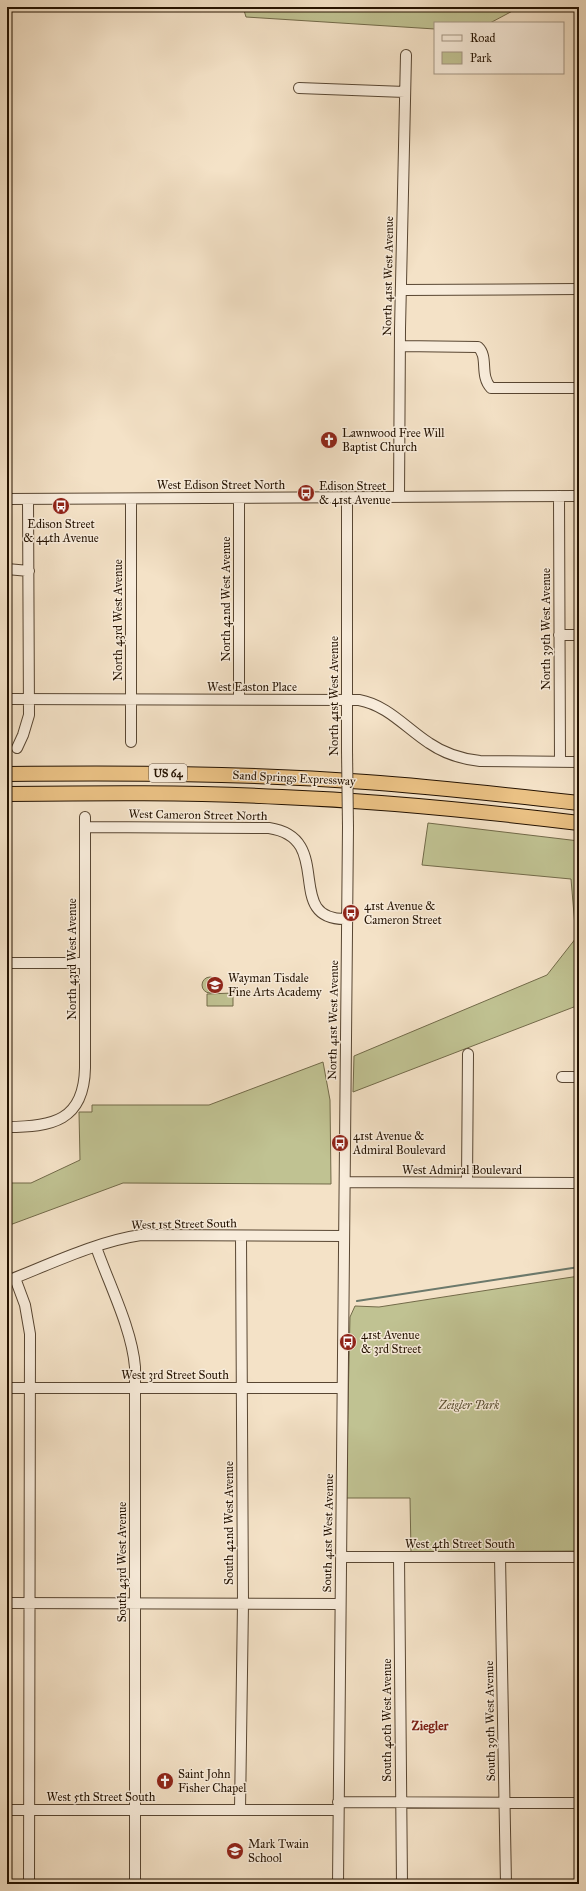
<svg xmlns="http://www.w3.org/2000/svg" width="586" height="1891" font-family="'IM FELL Great Primer',serif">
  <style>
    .green { fill: #c0c292; stroke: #726a49 }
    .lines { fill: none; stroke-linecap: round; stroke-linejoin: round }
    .stream { stroke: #6c796b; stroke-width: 2 }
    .minor-casing { stroke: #584632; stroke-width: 12 }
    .highway-casing { stroke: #241200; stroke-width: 16 }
    .minor { stroke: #f8ecdb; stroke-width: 10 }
    .highway { stroke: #eac184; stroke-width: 14 }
    .minor-bridge-casing { stroke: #584632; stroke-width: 12; stroke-linecap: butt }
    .minor-bridge { stroke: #f8ecdb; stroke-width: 10 }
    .labels { text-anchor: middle; stroke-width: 3; stroke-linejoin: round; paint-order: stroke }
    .shield { fill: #f8ecdb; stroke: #645342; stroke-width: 1 }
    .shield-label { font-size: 11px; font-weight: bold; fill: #241200 }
    .street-label { font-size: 12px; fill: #241200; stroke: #f8ecdb }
    .poi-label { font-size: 12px; fill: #241200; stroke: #f8ecdb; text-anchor: start }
    .park-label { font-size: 12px; font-style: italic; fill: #5b5033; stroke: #f8ecdb }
    .neighbourhood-label { font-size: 13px; font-weight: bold; fill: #7a1f14; stroke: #f8ecdb }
  </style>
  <rect width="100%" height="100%" fill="#f4e2c7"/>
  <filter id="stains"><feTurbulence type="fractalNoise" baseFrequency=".005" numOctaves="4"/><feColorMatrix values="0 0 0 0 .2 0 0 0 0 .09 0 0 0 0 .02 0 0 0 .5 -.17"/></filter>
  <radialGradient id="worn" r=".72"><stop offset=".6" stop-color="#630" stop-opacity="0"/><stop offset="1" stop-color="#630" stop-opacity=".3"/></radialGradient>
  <path class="green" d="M243,7H520L490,23H435V29L246,17Z
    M428,823L579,841V1005L353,1092L354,1056L547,975L576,938L571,879L422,865Z
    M202 985a8 8 0 1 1 16 0a8 8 0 1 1-16 0Z
    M233,993V1006H207V994Z
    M323,1062L330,1100L331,1184L123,1183L7,1226V1183H31L80,1160L79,1112H92V1105H209Z
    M579,1276V1551L411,1552L410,1498H346L350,1317L355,1306L379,1307Z"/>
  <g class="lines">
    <path class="stream" d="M357,1301L579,1267"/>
    <g class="minor-casing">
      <path id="minor" d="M299,88L405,92
        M401,290L579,289
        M400,346L478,347C489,357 479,375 491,388H579
        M559,496L560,762
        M399,497L400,329L406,55
        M7,499L579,496
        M131,499V742
        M7,569L29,571
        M559,635H579
        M7,699L359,700C387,705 406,728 429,743C445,754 461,759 480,761L579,762
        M239,699V498
        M17,748L23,735L29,715L28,499
        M347,751V498
        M85,827L269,828C337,838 281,921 347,919
        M7,963H85
        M562,1077H579
        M7,1127C52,1127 84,1121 85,1068V817
        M345,1182L579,1183
        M467,1182L468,1054
        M96,1247C109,1284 132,1329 135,1367V1884
        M15,1278L25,1305L30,1334L29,1884
        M7,1281C48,1265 98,1241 141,1235L344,1236
        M7,1388H342
        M341,1557H579
        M399,1557L402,1884
        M500,1557L506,1884
        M7,1603L340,1604
        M338,1802L579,1803
        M7,1810H338
        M240,1810L243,1603L241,1236
        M338,1884L348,827"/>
    </g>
    <g class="highway-casing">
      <path id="highway" d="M7,774C127,773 246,773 366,782C437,787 508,795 579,803
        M7,794C98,793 190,792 282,797C381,801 480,811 579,823"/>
    </g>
    <use href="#minor" class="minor"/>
    <use href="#highway" class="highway"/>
    <g class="minor-bridge-casing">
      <path id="minor-bridge" d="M347,751L348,827"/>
    </g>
    <use href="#minor-bridge" class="minor-bridge"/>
  </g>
  <defs>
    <g id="church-disc" transform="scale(0.9)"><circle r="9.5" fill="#8f2418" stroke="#f8ecdb"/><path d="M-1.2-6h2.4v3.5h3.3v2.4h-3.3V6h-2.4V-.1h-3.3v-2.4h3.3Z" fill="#fff"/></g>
    <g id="bus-disc" transform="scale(0.9)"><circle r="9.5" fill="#8f2418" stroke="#f8ecdb"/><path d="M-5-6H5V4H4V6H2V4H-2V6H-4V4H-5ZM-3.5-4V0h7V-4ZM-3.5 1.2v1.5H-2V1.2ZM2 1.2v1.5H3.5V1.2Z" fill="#fff"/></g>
    <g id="school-disc" transform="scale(0.9)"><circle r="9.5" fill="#8f2418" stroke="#f8ecdb"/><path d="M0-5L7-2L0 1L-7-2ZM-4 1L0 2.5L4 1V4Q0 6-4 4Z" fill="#fff"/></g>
  </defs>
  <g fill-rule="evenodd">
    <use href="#church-disc" x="329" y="440"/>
    <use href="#bus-disc" x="306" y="493"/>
    <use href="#bus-disc" x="61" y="506"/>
    <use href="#bus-disc" x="351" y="913"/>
    <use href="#school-disc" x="215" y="985"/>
    <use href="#bus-disc" x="340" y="1143"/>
    <use href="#bus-disc" x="348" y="1342"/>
    <use href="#church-disc" x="165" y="1781"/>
    <use href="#school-disc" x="235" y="1851"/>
  </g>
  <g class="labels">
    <rect class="shield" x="149" y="764" width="38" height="18" rx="3"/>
    <g class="shield-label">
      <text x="168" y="777">US 64</text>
    </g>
    <g class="street-label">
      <text transform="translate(388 276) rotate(-89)" y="4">North 41st West Avenue</text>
      <text x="221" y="489">West Edison Street North</text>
      <text transform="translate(226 599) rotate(-90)" y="4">North 42nd West Avenue</text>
      <text transform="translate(118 620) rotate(-90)" y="4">North 43rd West Avenue</text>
      <text transform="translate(546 629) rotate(-90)" y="4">North 39th West Avenue</text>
      <text x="252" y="691">West Easton Place</text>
      <text transform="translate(334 696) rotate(-90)" y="4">North 41st West Avenue</text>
      <text transform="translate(294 778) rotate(3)" y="4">Sand Springs Expressway</text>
      <text transform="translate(198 815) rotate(1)" y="4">West Cameron Street North</text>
      <text transform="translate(72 959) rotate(-90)" y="4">North 43rd West Avenue</text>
      <text transform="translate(333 1020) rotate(-89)" y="4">North 41st West Avenue</text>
      <text x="462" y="1174">West Admiral Boulevard</text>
      <text transform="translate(184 1224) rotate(-1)" y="4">West 1st Street South</text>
      <text x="175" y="1379">West 3rd Street South</text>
      <text transform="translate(229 1523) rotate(-90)" y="4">South 42nd West Avenue</text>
      <text transform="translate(328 1533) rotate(-89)" y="4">South 41st West Avenue</text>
      <text x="460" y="1548">West 4th Street South</text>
      <text transform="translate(122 1562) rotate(-90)" y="4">South 43rd West Avenue</text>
      <text transform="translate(387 1720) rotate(-90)" y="4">South 40th West Avenue</text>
      <text transform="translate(490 1721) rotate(-91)" y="4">South 39th West Avenue</text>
      <text x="101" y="1801">West 5th Street South</text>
    </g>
    <g class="poi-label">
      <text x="342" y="437">Lawnwood Free Will<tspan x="342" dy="14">Baptist Church</tspan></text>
      <text x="319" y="490">Edison Street<tspan x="319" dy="14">&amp; 41st Avenue</tspan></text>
      <text x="61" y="528" text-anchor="middle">Edison Street<tspan x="61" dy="14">&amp; 44th Avenue</tspan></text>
      <text x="364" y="910">41st Avenue &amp;<tspan x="364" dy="14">Cameron Street</tspan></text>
      <text x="228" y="982">Wayman Tisdale<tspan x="228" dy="14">Fine Arts Academy</tspan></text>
      <text x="353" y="1140">41st Avenue &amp;<tspan x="353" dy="14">Admiral Boulevard</tspan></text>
      <text x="361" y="1339">41st Avenue<tspan x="361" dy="14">&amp; 3rd Street</tspan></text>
      <text x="178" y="1778">Saint John<tspan x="178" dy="14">Fisher Chapel</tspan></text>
      <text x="248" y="1848">Mark Twain<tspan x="248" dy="14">School</tspan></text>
    </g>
    <g class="park-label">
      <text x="469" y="1409">Zeigler Park</text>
    </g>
    <g class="neighbourhood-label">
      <text x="430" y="1730">Ziegler</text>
    </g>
  </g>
  <rect width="586" height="1891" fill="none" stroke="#f4e2c7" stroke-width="24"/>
  <rect x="8" y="8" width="570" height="1875" fill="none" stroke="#241200" stroke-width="2"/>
  <rect x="12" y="12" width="562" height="1867" fill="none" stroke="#241200"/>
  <rect x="434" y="22" width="130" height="52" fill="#f8ecdb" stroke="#a39583"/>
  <rect x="442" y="35" width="20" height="6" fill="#f8ecdb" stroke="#a39583"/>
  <text x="470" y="42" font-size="12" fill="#241200">Road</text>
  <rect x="442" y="52" width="20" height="12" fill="#c0c292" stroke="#a39583"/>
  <text x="470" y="62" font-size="12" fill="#241200">Park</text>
  <rect width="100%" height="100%" filter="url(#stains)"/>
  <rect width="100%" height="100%" fill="url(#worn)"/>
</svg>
